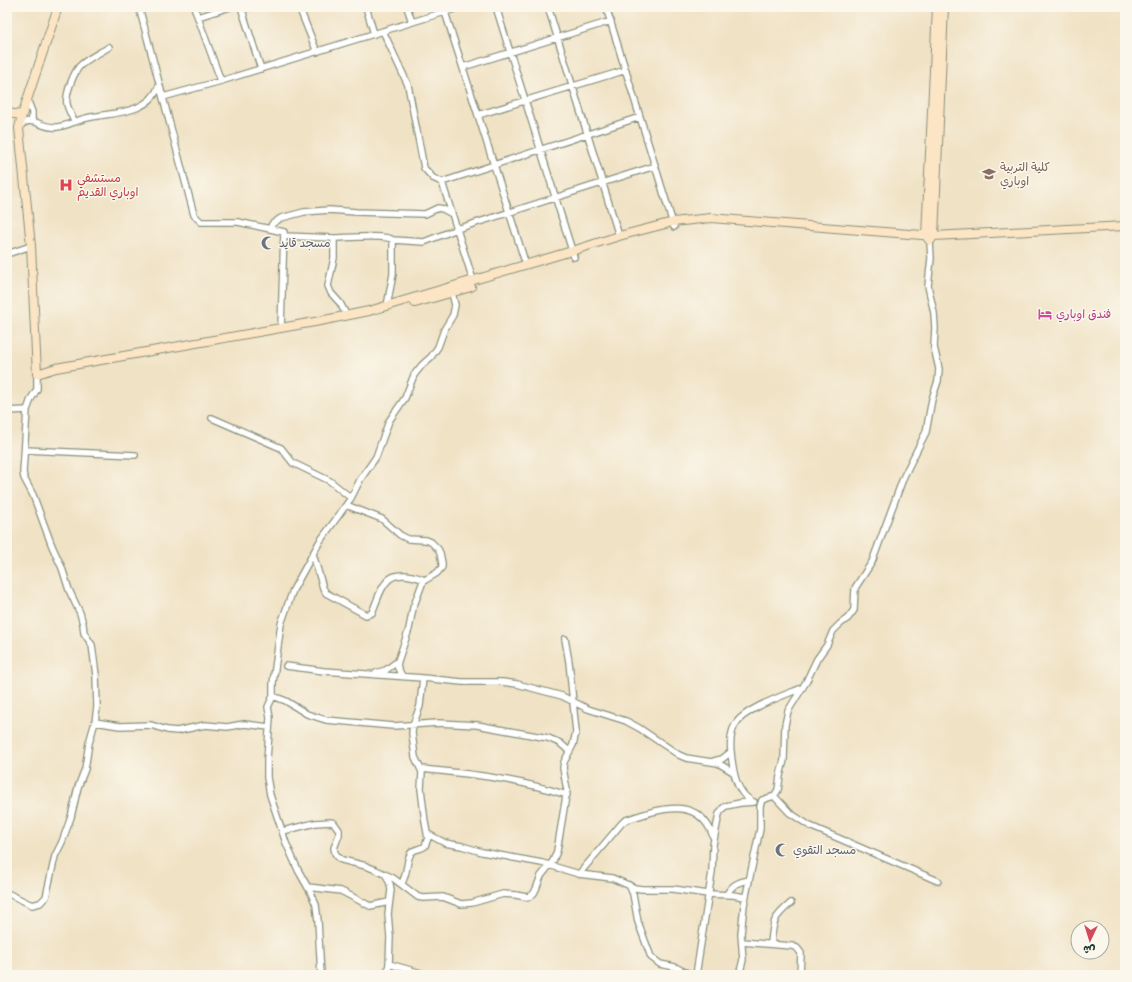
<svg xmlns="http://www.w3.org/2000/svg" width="1132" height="982" font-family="'Patrick Hand','Playpen Sans Arabic',sans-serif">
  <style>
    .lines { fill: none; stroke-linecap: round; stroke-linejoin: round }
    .street-casing { stroke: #88907c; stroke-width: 8 }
    .secondary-casing { stroke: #88907c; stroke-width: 10 }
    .street { stroke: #fff; stroke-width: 5.5 }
    .secondary { stroke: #fce5c4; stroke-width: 8 }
    .labels { text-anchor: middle; stroke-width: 3; stroke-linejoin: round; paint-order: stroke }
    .education-label { font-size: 12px; fill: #785e54; stroke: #fbf7ec; text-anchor: start }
    .health-label { font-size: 12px; fill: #be3a42; stroke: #fbf7ec; text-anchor: start }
    .worship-label { font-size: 12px; fill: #5b616d; stroke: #fbf7ec; text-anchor: start }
    .hotel-label { font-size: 12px; fill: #b23c85; stroke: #fbf7ec; text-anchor: start }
  </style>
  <rect width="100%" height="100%" fill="#fbf7ec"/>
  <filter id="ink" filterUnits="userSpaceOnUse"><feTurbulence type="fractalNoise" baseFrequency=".025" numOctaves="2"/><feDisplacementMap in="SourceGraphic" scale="8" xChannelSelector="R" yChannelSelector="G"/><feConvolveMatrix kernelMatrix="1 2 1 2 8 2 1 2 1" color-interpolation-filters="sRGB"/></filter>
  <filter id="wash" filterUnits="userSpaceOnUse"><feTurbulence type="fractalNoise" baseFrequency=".012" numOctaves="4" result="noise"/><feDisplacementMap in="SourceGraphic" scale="16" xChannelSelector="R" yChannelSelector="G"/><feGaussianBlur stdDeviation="0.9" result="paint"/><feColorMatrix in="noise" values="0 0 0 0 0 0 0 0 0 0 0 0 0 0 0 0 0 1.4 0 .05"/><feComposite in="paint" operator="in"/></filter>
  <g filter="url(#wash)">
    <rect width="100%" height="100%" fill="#f0e2c5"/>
  </g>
  <g filter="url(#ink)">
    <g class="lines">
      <g class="street-casing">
        <path id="street" d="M139,7L194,215L201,222H238L284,232L281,328
          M194,7L221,81
          M241,7L261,69
          M299,7L317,52
          M366,7L374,34
          M407,7L412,22
          M496,7L574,257
          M548,7L619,236
          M606,7L674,227
          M242,10L250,7
          M445,12L526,265
          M198,17L230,7
          M383,31L408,85L424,168L433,178L442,182L640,117
          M463,67L611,21
          M163,97L221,81L461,7
          M27,99L32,112V121
          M478,115L626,70
          M75,122C72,116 68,110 67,104C65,95 74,70 82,64C90,57 100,53 109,47
          M20,126C32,114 41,129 57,127C67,126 77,120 87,118C112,112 148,115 159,86
          M442,182L473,280
          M270,229L272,224L281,218L304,212L329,210L356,212L425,214L438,208L443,209L452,214
          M284,236L334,238V258L328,286L331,293L340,303L347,316
          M334,238C345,238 386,234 393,240V274L387,306
          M393,240L424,242L457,229L655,166
          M7,254L31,246
          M7,411L27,410
          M212,418L281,448L293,463L330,481L351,498
          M25,450L135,455
          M346,505L382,519L400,535L408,539L426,540L431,542L438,549L440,553L442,563V567L437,573L425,580L422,584L413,608L409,629L398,661L397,666L402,676
          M313,554L323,588L326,593L366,615L372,613C384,582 387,566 425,580
          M286,666L324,671L423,678L462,682H502L517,684L562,696L588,709L626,721L639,728L679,755L686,758L718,763L733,772
          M376,673L386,670L398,661
          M273,696L286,701L307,714L326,720L393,726L438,723L477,725L548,738L560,743L569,751
          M95,722L120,726L151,725L167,730L177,731L205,725L227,727L244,724L269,727
          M714,761L722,759L731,752
          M422,769C473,774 517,779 567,795
          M774,796L790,813L810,826L938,881
          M752,801C740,795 735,780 733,767C731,755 728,737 735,725C743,709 785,695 802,688
          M283,831L315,823L330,822L334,823L339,830V835L334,848L335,853L338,857L342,860L366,866L376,870L393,878L418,897L423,898L443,897L461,904L472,903L503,894L516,895L526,897L531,896L534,893L536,889L541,876L553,861L557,851L567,790L563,768L564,762L573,745L576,732L569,662L565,639
          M428,834L445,843L462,846L482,852L542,863L579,874L612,878L635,888L642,889H673L708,894L733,895L745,897
          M579,874L622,823L626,820C659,809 700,794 714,839
          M386,875L390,884L391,890L388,914L390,937L389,964L387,975
          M401,884C409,874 405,857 413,851C416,849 421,849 425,846L428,838L425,822L421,789L422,772L415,757L412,733L413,725L420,706L423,678
          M629,885L633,894L638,922L651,957L660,964L675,967L685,972L693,975
          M308,887L341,891L370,906L389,902
          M7,893L32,905L40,903L46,897L55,856L62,842L71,817L78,787L85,769L89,743L95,722L97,707L96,675L92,645L84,633L83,624L80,613L69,590L62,568L52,546L33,495L24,478L23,472L27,410L31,399L37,389V374
          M727,894C732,885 738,882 749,880
          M742,942L792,946L797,948L801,953L800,975
          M771,944C773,921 773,918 791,903
          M389,964L428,975
          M321,975L318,921L316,905L311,893L298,870L286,843L270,795L267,777V759L270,718L268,707L273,696V683L281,624L293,590L320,541L339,515L351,498L360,480L376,457L389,421L405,398L414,375L422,365L431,357L438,347L444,330L453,315L455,305L452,293
          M696,975L712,872L713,845L719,814L723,808L726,806L740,803L754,802
          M739,975L743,960L741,934L744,905L760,829V806L762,800L774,796L778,790L780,776L784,760L785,725L788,711L806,682L817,659L827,645L833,631L840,624L848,618L854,610L855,588L872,562L904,476L926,432L932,399L938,381L939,369L934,347L935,328L934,313L928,286L931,258L930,241"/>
      </g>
      <g class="secondary-casing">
        <path id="secondary" d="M937,7L926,236L930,241L934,236L944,7
          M7,113L22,115
          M415,303L471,287
          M37,374L56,368L320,321L369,311L572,251L619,236L673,222L711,218L934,236L1125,226
          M37,374L31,246L19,128L22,115L58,7"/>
      </g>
      <use href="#street" class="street"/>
      <use href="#secondary" class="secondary"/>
    </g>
  </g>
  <defs>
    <g id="university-bare" transform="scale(1.08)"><path d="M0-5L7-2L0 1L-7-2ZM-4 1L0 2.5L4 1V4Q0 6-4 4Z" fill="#8d6e63" stroke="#fbf7ec" stroke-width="2.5" paint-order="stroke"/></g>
    <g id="hospital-bare" transform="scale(1.08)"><path d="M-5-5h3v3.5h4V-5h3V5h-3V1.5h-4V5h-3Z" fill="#e0444e" stroke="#fbf7ec" stroke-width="2.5" paint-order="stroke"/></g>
    <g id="mosque-bare" transform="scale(1.08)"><path d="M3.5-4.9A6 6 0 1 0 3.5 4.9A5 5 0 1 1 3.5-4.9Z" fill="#6b7280" stroke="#fbf7ec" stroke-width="2.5" paint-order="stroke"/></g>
    <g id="hotel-bare" transform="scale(1.08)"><path d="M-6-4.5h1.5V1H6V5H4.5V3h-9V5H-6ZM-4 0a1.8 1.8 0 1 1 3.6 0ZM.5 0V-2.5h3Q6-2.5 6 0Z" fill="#d1479c" stroke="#fbf7ec" stroke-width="2.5" paint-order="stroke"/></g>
  </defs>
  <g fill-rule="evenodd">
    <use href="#university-bare" x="989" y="174"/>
    <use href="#hospital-bare" x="66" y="185"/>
    <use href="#mosque-bare" x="268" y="243"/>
    <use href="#hotel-bare" x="1045" y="314"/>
    <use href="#mosque-bare" x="782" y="850"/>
  </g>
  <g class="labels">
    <g class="education-label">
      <text x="1000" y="171">كلية التربية<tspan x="1000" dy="14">اوباري</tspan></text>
    </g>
    <g class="health-label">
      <text x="77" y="182">مستشفي<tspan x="77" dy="14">اوباري القديم</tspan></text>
    </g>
    <g class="worship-label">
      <text x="279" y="247">مسجد قايد</text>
      <text x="793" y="854">مسجد التقوي</text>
    </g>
    <g class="hotel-label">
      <text x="1056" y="318">فندق اوباري</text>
    </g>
  </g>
  <rect width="1132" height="982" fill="none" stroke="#fbf7ec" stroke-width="24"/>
  <g transform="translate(1090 940) rotate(184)"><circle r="19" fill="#fbf7ec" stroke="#a3ada2"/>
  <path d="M0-3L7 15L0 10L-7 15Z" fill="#d1495b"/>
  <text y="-6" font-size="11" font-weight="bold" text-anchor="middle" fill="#1f3d34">ش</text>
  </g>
</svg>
